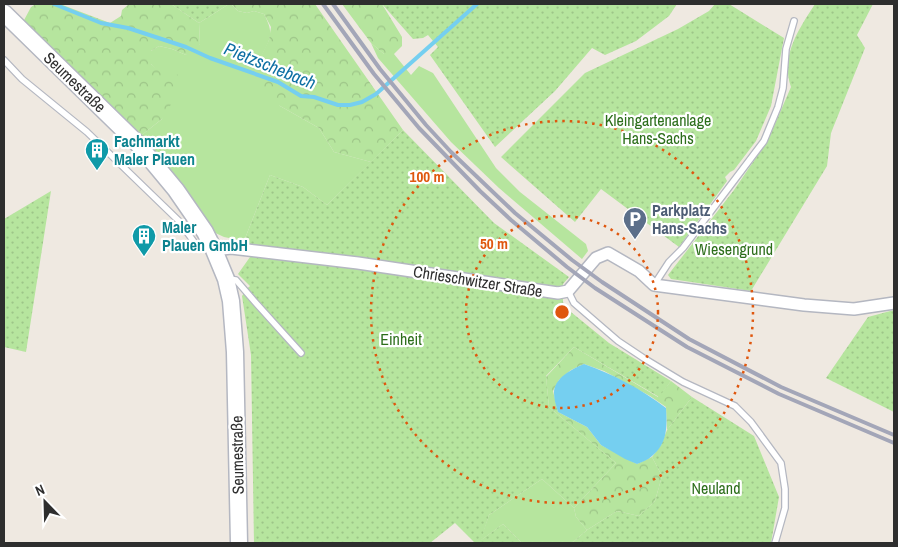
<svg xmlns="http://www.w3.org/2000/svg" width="898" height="547" font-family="'Archivo Narrow',sans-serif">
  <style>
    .grass { fill: #b6e59e }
    .forest { fill: url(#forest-crowns) }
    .garden { fill: url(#garden-dots) }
    .water { fill: #75cff0 }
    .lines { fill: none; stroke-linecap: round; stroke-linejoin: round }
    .stream { stroke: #75cff0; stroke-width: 4 }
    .lane-casing { stroke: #b4b7c1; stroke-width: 8 }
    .street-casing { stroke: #b4b7c1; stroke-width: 14 }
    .secondary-casing { stroke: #b4b7c1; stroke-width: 19 }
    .lane { stroke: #fff; stroke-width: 5.5 }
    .street { stroke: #fff; stroke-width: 11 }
    .secondary { stroke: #fff; stroke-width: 16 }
    .rail { stroke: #a3a6b8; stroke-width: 4 }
    .ring { fill: none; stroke: #df570e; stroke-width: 2.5; stroke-dasharray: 2.5 5 }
    .labels { text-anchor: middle; stroke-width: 4.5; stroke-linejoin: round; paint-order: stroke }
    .street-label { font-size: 16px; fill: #2e2e2e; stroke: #fff }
    .park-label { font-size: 16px; fill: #2c6e1b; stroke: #fff }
    .culture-label { font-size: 16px; font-weight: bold; fill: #0d838f; stroke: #fff; text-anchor: start }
    .service-label { font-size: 16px; font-weight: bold; fill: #4e5e75; stroke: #fff; text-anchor: start }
    .water-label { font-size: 18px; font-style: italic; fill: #0d6fa3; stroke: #fff }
    .centre { fill: #df570e; stroke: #fff; stroke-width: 2.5 }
    .ring-label { font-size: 15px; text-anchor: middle; font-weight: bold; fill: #df570e; stroke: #fff; stroke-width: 4.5; stroke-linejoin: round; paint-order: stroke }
  </style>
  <defs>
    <pattern id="forest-crowns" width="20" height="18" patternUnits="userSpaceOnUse" patternTransform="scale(1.25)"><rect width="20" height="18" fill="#b6e59e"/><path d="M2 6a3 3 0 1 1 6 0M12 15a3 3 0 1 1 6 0" fill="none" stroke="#9dc588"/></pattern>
    <pattern id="garden-dots" width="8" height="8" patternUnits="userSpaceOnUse" patternTransform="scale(1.25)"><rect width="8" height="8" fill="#b6e59e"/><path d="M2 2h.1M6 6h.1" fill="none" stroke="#9dc588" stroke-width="1.8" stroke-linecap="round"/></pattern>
  </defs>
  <rect width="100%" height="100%" fill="#efe9e1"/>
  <path class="grass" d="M229,4H231L238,11L247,13L254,11L264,14C275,35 270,39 260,59L280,106L319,128L334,152L371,162L327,205L303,187L270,175L244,241L224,237L209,230L138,138L162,119L170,70L158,71L151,64V51L159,46L172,49L186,55L200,44L199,23Z
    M371,43L384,54H394L411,75L419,66L433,73L496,168L520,192L586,244L588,251L582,259L499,188L451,142L378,58Z
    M542,479L574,508L576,517L587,530L572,543H522L503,524L480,541L489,515Z"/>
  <path class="forest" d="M36,4H60L110,23L121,16L122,10L129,4H171L199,23L200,44L194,53L186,55L172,49L159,46L151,51V64L158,70H170L178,75V93L162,119L138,138L22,24L31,7Z
    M231,4H315L403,130L371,162L334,152L319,128L280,106L263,88L260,58L269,40L271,27L264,14L254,11L247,13L238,11Z
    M342,4H382L402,37V46L394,54H384L371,43Z
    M574,347L658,397L671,381L692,397L667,430L666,407L650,396L604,371L584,364L571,370L559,380L553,391L558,412L587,427L601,445L637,464L652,457L662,476L655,501L639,516L617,511L587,530L576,517L574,508L616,463L549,407L546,377Z"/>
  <path class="garden" d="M171,4H229L199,23Z
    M382,4H677L669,16L636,41L605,55L592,48L555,91L495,147L430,55L438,47L428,35L423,38L413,39Z
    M715,4H729L784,38L771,106L756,141L734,170L730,172L725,177L727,181L679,247L601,189L575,222L501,157L585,73L678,29L709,11Z
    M815,4H873L857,35L865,48L831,133L827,166L751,291L671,279L668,275L734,190L768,140L791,87C780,56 799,29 815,4Z
    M403,130L494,223L569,277L563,284V302L566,308L609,343L671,381L659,397L574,347L546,376L549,407L616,463L574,508L542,479L489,515L481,540L503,524L522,543H475L455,523L430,543H254L251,355L242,296L246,290L250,286L238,274L250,257L244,241L270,175L303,187L327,205Z
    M51,191L26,352L4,347V219Z
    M894,310V412L826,378L868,317Z
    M692,397L754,436L779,497L771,543H572L587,530L617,511L639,516L655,501L662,476L652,457L661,445L667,430Z"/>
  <path class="water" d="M584,364C613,374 641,389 666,408C667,426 668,443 652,456C648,460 642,462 637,464L625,459L601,445L587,427L558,412C556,406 554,399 554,393C554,378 572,369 584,364Z"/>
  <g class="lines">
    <path class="stream" d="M54,4L101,23L128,28L186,47L210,58L278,82L301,96L314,97L338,105H350L362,102L376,94L477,4"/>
    <g class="lane-casing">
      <path id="lane" d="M4,60L22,79L87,132L179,221L197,246L211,249
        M228,279L236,280L255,302L301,353
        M654,285L669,262L683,248L764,141L778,107L783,88L786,49L794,21
        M568,291L574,303L618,341L645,359L683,382L735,406L751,422L781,463L785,489V508L775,543"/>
    </g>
    <g class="street-casing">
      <path id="street" d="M214,250L231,248L358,263L558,293L568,291L596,258L608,253L639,271L654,285L804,305L854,309L894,303"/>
    </g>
    <g class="secondary-casing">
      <path id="secondary" d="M4,13L137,143L176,190L205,232L214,250L226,279L231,301L235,352L239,543"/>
    </g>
    <use href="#lane" class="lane"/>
    <use href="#street" class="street"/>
    <use href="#secondary" class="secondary"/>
    <path class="rail" d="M323,4L374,74L419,128L480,191L511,220L567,267L595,288L687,347L779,394L894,443
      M333,4L380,69L426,125L451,152L515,213L572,260L602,282L689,339L781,387L894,435"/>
  </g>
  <g class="ring">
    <circle cx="562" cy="312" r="96"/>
    <circle cx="562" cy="312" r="191"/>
  </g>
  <defs>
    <g id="building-pin" transform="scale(1.25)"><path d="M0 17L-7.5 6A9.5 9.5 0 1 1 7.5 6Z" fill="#0f9aa8" stroke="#fff"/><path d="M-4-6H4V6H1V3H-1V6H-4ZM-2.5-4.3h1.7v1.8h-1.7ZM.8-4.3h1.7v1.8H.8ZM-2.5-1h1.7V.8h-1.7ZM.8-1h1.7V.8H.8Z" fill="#fff"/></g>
    <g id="parking-pin" transform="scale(1.25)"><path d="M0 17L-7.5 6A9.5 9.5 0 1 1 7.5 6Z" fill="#5c6f8a" stroke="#fff"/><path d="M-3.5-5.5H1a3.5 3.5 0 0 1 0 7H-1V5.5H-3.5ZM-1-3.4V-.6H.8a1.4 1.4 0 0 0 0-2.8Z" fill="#fff"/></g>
  </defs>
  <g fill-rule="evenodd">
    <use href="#building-pin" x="97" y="150"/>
    <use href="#parking-pin" x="635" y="219"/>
    <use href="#building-pin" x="144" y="236"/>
  </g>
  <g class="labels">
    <g class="street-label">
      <text transform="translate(75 82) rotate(44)" y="6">Seumestraße</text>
      <text transform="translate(478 281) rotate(9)" y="6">Chrieschwitzer Straße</text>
      <text transform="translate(237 455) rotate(-91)" y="6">Seumestraße</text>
    </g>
    <g class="park-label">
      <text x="658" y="126">Kleingartenanlage<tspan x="658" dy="18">Hans-Sachs</tspan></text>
      <text x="734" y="255">Wiesengrund</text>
      <text x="401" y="345">Einheit</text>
      <text x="716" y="494">Neuland</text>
    </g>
    <g class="culture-label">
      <text x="114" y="147">Fachmarkt<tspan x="114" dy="18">Maler Plauen</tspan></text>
      <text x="162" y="233">Maler<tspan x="162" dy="18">Plauen GmbH</tspan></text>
    </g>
    <g class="service-label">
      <text x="652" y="216">Parkplatz<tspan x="652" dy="18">Hans-Sachs</tspan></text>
    </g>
    <g class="water-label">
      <text transform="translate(270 66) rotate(22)" y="6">Pietzschebach</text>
    </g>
  </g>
  <circle cx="562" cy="312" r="8" class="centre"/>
  <g class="ring-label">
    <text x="427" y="182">100 m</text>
    <text x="494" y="249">50 m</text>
  </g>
  <rect width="898" height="547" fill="none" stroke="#2e2e2e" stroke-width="10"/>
  <g transform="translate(45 502) rotate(337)" stroke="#ffffff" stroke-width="4" paint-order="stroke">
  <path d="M0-4L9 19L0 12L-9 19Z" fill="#2e2e2e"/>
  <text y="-8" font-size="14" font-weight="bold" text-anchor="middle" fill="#2e2e2e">N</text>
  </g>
</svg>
